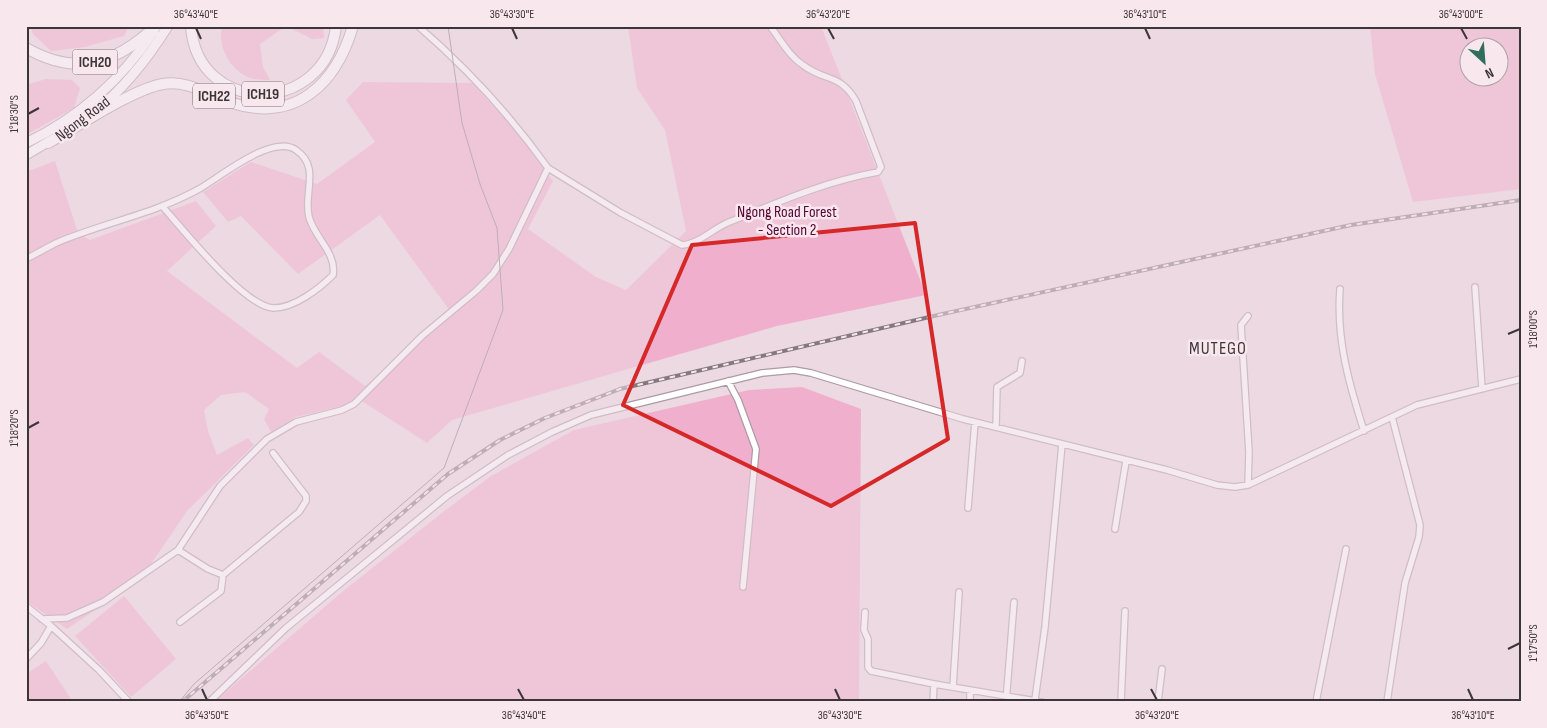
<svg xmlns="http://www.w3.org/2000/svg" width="1547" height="728" font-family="'Sofia Sans Condensed',sans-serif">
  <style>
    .green { fill: #f0b0cd; fill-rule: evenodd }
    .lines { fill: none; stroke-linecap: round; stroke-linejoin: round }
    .minor-casing { stroke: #ad9ba3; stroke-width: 8 }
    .secondary-casing { stroke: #ad9ba3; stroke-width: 11 }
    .trunk-casing { stroke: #ad9ba3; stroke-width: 12 }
    .minor { stroke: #fff; stroke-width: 5.5 }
    .secondary { stroke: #fff; stroke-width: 9 }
    .trunk { stroke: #fff; stroke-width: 10 }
    .tram { stroke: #85797e; stroke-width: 1 }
    .rail-casing { stroke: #85797e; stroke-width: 4 }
    .rail { stroke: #f9e7ee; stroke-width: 2; stroke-dasharray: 5.5; stroke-linecap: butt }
    .marked { fill: none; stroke: #d62828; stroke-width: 4; stroke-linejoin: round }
    .ticks { fill: none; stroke: #3d3639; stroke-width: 2 }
    .labels { text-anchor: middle; stroke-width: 5; stroke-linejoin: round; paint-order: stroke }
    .shield { fill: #f9e7ee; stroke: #756b6f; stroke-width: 1 }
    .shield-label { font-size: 15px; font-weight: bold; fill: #3d3639 }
    .street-label { font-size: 16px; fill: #3d3639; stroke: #f9e7ee }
    .park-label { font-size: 16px; fill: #530635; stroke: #f9e7ee }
    .neighbourhood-label { font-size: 18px; letter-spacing: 1px; fill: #3d3639; stroke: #f9e7ee }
    .neatline { fill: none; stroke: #3d3639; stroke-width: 2 }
    .ticks-label { font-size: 12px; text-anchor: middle; fill: #3d3639 }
  </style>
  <rect width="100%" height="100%" fill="#ecd9e1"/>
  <path class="green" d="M30,26H129L124,36L85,47L51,51L33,34Z
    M222,26H323L324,38L312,39L286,26L260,44L263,67L270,80C264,80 255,80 250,78C230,70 217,46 222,26Z
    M628,26H821L926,295L777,326L452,420L427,443L362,401L296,417L271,432L264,419L269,409L245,392L221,395L204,410L208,431L217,455L248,438L254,445L187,511L140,580L67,629L26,601V172L55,161L78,233L90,240L196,201L216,226L167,271L297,368L319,352L365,386L453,315L380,215L298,274L241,216L228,222L203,192L251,162L317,184L375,142L346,100L363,82L472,83L516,131L553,181L528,229L596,277L626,290L686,231L665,130L637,88Z
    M1370,26H1521V189L1413,202L1375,74ZM1470,48H1500V78H1470Z
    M46,79L72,80L80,88L74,108L26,135V85Z
    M802,387L861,409L859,702H214L342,592L443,512L491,476L574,430L749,390Z
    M124,596L176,659L131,697L75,636Z
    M46,661L73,702H26V674Z"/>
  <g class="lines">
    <g class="minor-casing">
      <path id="minor" d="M548,168L621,213L682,245C698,244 713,229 727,223C776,203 826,181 878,172L881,167L856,101C840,73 825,82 803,65C789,56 780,39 770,26
        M26,259C36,254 46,248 56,243C103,223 154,214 199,189C220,177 273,133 296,150C321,167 303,193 309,217C314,237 337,253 333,275C319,289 294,308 274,308C245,308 182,228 162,206
        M1475,287L1482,389
        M1340,289C1336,339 1349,384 1364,431
        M1248,316L1241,325L1249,452L1248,485
        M728,381L738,400L756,449L743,587
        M996,426L997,387L1020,373L1022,361
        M968,508L975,422
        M1115,529L1126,461
        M178,550L208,569L223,575L299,512L306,501V496L273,453
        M26,606L51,626L41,643L26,659
        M865,612L864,630L868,639V667L871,671L934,684
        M42,619L67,618L103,602L178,550L220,486L267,439L296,422L342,410L354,404L422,336L476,291L493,274L509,249L548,168C510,115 468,69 418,26
        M180,622L221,591L223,575
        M51,626L99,670L129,702
        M953,687L959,592
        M1035,700L1045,627L1062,444
        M209,702L286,628L447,496L508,455L552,432L591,415L762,373L794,370L811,373L963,419L1167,470L1217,485L1235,487L1248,485L1417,405L1521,379
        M933,702L934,684L1042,702
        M970,702V690
        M1006,702L1014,602
        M1121,702L1125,611
        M1158,702L1162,669
        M1316,702L1346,549
        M1387,702L1405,583L1419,537L1420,525L1392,417"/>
    </g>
    <g class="secondary-casing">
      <path id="secondary" d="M93,113C123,90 148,58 168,26
        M26,143C78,118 122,79 154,31
        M26,155L53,139"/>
    </g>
    <g class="trunk-casing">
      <path id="trunk" d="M191,26C197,117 326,116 336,26
        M26,48C77,77 115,64 156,26
        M48,143C77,127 133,89 163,84C189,80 208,95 232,103C296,123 336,84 353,26"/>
    </g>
    <use href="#minor" class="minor"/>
    <use href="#secondary" class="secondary"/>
    <use href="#trunk" class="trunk"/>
    <path class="tram" d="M179,702L194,684L444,468L503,310L497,228L480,184L462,123L448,26"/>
    <g class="rail-casing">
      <path id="rail" d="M182,702L448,474L500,440L545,418L620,389L938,315L1351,225L1521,200"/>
    </g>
    <use href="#rail" class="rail"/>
  </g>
  <path d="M0 0H1547V728H0ZM915,223L948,439L831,506L623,405L692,245Z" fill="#ecd9e1" fill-opacity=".55" fill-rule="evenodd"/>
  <path class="marked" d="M915,223L948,439L831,506L623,405L692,245Z"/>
  <path class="ticks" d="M196,28L201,39M512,28L517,39M828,28L834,39M1145,28L1150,39M1461,28L1467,39M28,114L39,108M1508,334L1520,329M28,428L39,422M1508,649L1520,643M202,689L207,700M518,689L524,700M835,689L840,700M1151,689L1157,700M1468,689L1473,700"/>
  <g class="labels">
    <g class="shield">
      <rect x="72.5" y="49.5" width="45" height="25" rx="4"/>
      <rect x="242" y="81.5" width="42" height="25" rx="4"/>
      <rect x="193" y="83.5" width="42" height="25" rx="4"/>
    </g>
    <g class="shield-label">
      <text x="95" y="67">ICH20</text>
      <text x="263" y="99">ICH19</text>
      <text x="214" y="101">ICH22</text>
    </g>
    <g class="street-label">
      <text transform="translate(82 118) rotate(-37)" y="6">Ngong Road</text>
    </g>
    <g class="park-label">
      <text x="787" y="217">Ngong Road Forest<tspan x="787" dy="18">- Section 2</tspan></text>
    </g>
    <g class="neighbourhood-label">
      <text x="1218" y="354">MUTEGO</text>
    </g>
  </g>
  <rect width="1547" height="728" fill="none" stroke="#f9e7ee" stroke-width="55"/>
  <g transform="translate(1484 62) rotate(154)"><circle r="24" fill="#f9e7ee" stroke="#aea0a6"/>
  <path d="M0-4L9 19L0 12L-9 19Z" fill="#306e5b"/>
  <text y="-8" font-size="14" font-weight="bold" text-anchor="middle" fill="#3d3639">N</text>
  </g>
  <rect x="28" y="28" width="1492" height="672" class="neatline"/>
  <g class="ticks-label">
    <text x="196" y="18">36°43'40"E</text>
    <text x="512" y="18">36°43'30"E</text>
    <text x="828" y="18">36°43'20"E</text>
    <text x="1145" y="18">36°43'10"E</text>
    <text x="1461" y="18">36°43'00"E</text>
    <text transform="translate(14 114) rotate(-90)" y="4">1°18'30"S</text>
    <text transform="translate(1533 329) rotate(-90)" y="4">1°18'00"S</text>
    <text transform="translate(14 428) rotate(-90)" y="4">1°18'20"S</text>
    <text transform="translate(1533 643) rotate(-90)" y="4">1°17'50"S</text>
    <text x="207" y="719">36°43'50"E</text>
    <text x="524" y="719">36°43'40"E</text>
    <text x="840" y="719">36°43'30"E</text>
    <text x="1157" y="719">36°43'20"E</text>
    <text x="1473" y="719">36°43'10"E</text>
  </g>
</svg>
